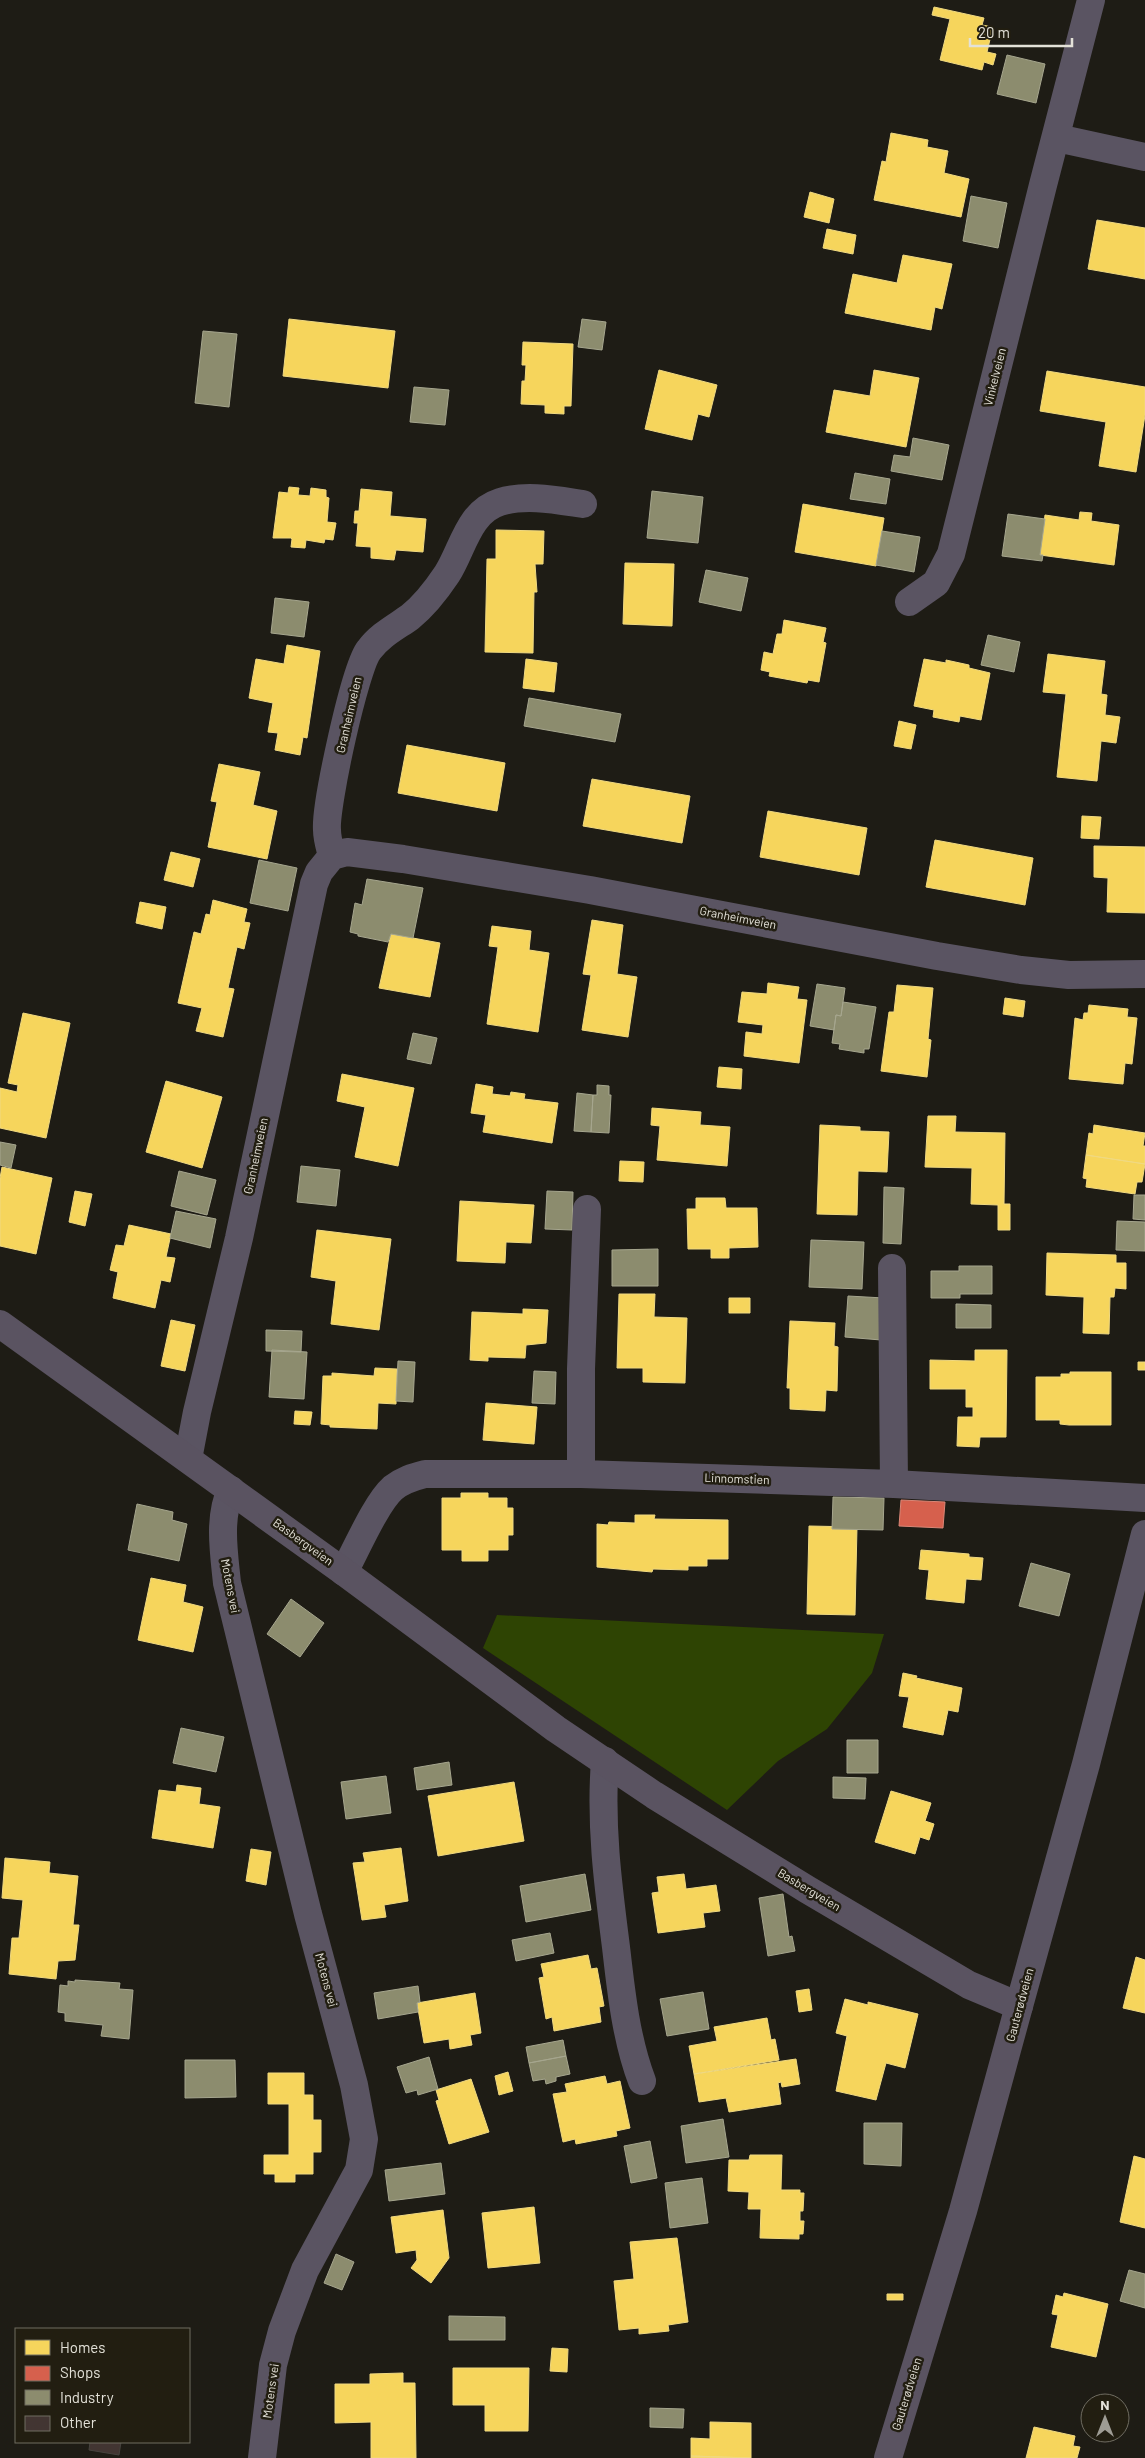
<svg xmlns="http://www.w3.org/2000/svg" width="1145" height="2458" font-family="Barlow,sans-serif">
  <style>
    .green { fill: #2e4403 }
    .homes { fill: #f6d55c; stroke: #f0d981 }
    .shops { fill: #d6604d; stroke: #da8777 }
    .industry { fill: #8c8c6e; stroke: #a6a68e }
    .building { fill: #423532; stroke: #46433e }
    .lines { fill: none; stroke-linecap: round; stroke-linejoin: round }
    .minor { stroke: #5a5462; stroke-width: 28 }
    .major { stroke: #5a5361; stroke-width: 28 }
    .labels { text-anchor: middle; stroke-width: 5; stroke-linejoin: round; paint-order: stroke }
    .street-label { font-size: 12px; fill: #e3e1d8; stroke: #221e11 }
  </style>
  <rect width="100%" height="100%" fill="#1e1c15"/>
  <path class="green" d="M497,1615L884,1634L872,1673L827,1729L778,1761L727,1810L483,1648Z"/>
  <path class="homes" d="M934,7L984,18L982,25L993,27L987,52L996,54L993,65L984,62L982,70L940,60L950,19L932,15Z
    M891,133L928,140L927,147L948,151L944,173L969,179L961,217L874,200L882,161L886,162Z
    M810,192L834,199L829,223L804,217Z
    M1097,220L1145,228V279L1088,269Z
    M827,229L856,235L853,254L823,248Z
    M903,255L952,264L942,309L935,307L931,330L845,313L853,274L897,283Z
    M289,319L395,331L388,388L283,376Z
    M523,342L573,344L571,406H564V414L545,413V405L521,404L522,381H525L526,365H522Z
    M659,370L717,385L709,417L698,414L692,440L645,429Z
    M874,370L919,378L906,447L826,432L834,390L870,396Z
    M1047,371L1145,387V415L1136,472L1099,466L1106,422L1040,411Z
    M289,487L299,488L298,495L310,496L311,488L326,490V497L329,498L327,522L336,523L333,540L325,539L324,543L306,540L305,548L291,547L292,539L291,538H273L279,492L288,493Z
    M361,489L392,492L390,516L426,519L423,552L396,550L394,560L371,558V547L356,546L358,523H354L355,511H359Z
    M803,504L884,518L876,566L795,552Z
    M1080,512L1092,513L1091,521L1119,525L1114,565L1040,555L1045,515L1079,520Z
    M496,530L544,531L543,564H535L537,592H534L533,653L485,652L487,559H496Z
    M625,563L674,564L672,626L623,624Z
    M784,620L826,628L823,642L826,643L819,682L808,680L807,683L769,676L770,672L761,670L764,652L773,654L777,634H782Z
    M287,645L320,651L307,738L303,737L300,755L275,750L278,733L268,732L273,703L249,698L256,659L284,664Z
    M1048,654L1105,661L1101,694L1107,695L1105,715L1120,717L1116,743L1101,741L1097,781L1057,777L1066,694L1043,692Z
    M526,659L557,663L554,692L523,688Z
    M924,659L946,663V660L969,665V668L990,673L981,720L960,716L959,722L933,717L934,710L914,706Z
    M899,721L916,725L911,749L894,746Z
    M407,745L505,763L497,811L398,793Z
    M219,764L260,772L253,805L277,811L267,859L208,847L217,802L211,801Z
    M592,779L690,796L682,843L583,826Z
    M768,811L867,828L859,875L760,857Z
    M1082,816L1101,817L1099,839L1081,838Z
    M935,840L1033,858L1025,905L926,887Z
    M1094,846L1145,847V913L1107,912L1108,878L1094,877Z
    M171,852L200,859L193,887L164,880Z
    M213,900L247,909L244,922L250,923L244,949L237,947L228,988L234,989L223,1037L196,1031L202,1008L178,1003L194,932L201,934L206,914L210,915Z
    M140,902L166,907L162,929L136,923Z
    M592,920L623,925L617,974L637,977L628,1037L582,1030L591,975L583,974Z
    M492,926L531,931L529,950L549,953L538,1032L487,1024L498,947L489,946Z
    M391,934L440,943L430,997L379,988Z
    M768,983L799,987L797,999L807,1000L799,1063L744,1056L746,1032L762,1034L763,1025L738,1022L742,992L767,994Z
    M897,985L933,988L928,1039L931,1040L927,1077L881,1071L889,1012H894Z
    M1005,998L1025,1001L1023,1017L1003,1014Z
    M1089,1005L1128,1009L1127,1017L1137,1018L1132,1064L1125,1063L1123,1084L1069,1079L1075,1018L1083,1020L1084,1013H1088Z
    M23,1013L70,1023L46,1138L0,1128V1088L17,1092L18,1085L8,1083Z
    M719,1067L742,1069L741,1089L717,1087Z
    M342,1074L414,1088L398,1166L355,1157L365,1107L337,1101Z
    M166,1081L222,1097L202,1168L146,1152Z
    M476,1084L493,1087L492,1094L510,1096L511,1092L525,1094L524,1099L558,1103L552,1143L483,1132L486,1115L471,1113Z
    M652,1108L701,1112L700,1125L730,1127L727,1166L657,1160L660,1126L651,1125Z
    M928,1116H956L955,1132L1005,1133L1004,1204H1010V1230H998V1205L971,1204L972,1168L925,1167Z
    M820,1125L860,1127V1131L889,1132L887,1172L858,1171L857,1215L817,1214Z
    M1094,1125L1145,1133L1143,1146H1145V1164L1086,1155L1089,1133L1093,1134Z
    M1086,1155L1145,1164L1142,1182H1137L1135,1194L1086,1187L1087,1179L1083,1178Z
    M620,1161L644,1162L643,1182L619,1181Z
    M2,1167L52,1178L36,1254L0,1246V1178Z
    M75,1191L92,1194L85,1226L69,1222Z
    M696,1198H725L726,1208H757L758,1247L729,1248V1258H711V1249H688L687,1209H696Z
    M460,1201L534,1205L531,1243L506,1242L505,1263L457,1261Z
    M129,1225L171,1234L166,1257L175,1258L170,1282L161,1280L155,1308L113,1298L118,1272L110,1270L116,1245L124,1246Z
    M317,1230L391,1239L379,1330L331,1324L336,1281L311,1277Z
    M1047,1253L1116,1255V1263H1126V1289L1115,1288L1114,1297H1110L1109,1334L1083,1333L1084,1297L1046,1295Z
    M619,1294H655L654,1317L687,1318L685,1383L643,1382V1368H617Z
    M729,1298H750V1313H729Z
    M523,1309L548,1310L546,1343L526,1345L525,1358L488,1357V1361L470,1360L472,1312L523,1314Z
    M171,1320L195,1325L185,1371L161,1366Z
    M790,1321L835,1323L834,1346L838,1347L837,1391L826,1390L825,1411L790,1409V1388H787Z
    M975,1350H1007L1006,1437H980L979,1447L957,1446L958,1417H973V1407H966V1389H930V1360L975,1361Z
    M1138,1362H1145V1370H1138Z
    M375,1368L397,1369L396,1404L378,1403L377,1429L330,1427V1425L321,1424L323,1376H332V1373L374,1376Z
    M1070,1372H1111V1425H1069L1060,1424V1420H1036V1377H1061V1374H1070Z
    M486,1403L537,1407L534,1444L483,1440Z
    M295,1411L312,1412L310,1425L294,1424Z
    M461,1493H488V1498H507V1508H513V1535H508V1550H488V1561H462V1550H442V1498H461Z
    M635,1515H655L654,1519L728,1520V1559H707V1566H688V1570L653,1569L652,1572L597,1567V1524L608,1525L609,1522L635,1523Z
    M809,1526L857,1527L855,1615L807,1614Z
    M921,1550L969,1554V1557L983,1558L981,1580L966,1579L964,1603L926,1599L929,1570L919,1569Z
    M151,1578L186,1585L183,1602L203,1607L193,1652L138,1640Z
    M903,1673L917,1676L916,1678L962,1688L958,1712L948,1710L943,1735L903,1727L909,1697L899,1696Z
    M514,1782L524,1841L438,1856L428,1796Z
    M177,1785L201,1788L199,1804L220,1807L213,1848L152,1838L159,1790L176,1792Z
    M891,1791L931,1803L925,1821L934,1824L929,1840L920,1837L915,1854L875,1842Z
    M401,1848L408,1901L384,1905L386,1917L362,1920L353,1863L365,1862L363,1853Z
    M251,1849L271,1852L266,1885L246,1881Z
    M5,1858L50,1862L49,1873L78,1876L73,1925H79L75,1960L58,1961L56,1979L9,1974L12,1938H19L23,1900L2,1898Z
    M684,1874L686,1889L716,1885L720,1911L703,1913L705,1927L658,1933L652,1893L659,1892L657,1877Z
    M588,1955L591,1969L597,1968L604,2006L599,2007L601,2022L554,2031L552,2017L546,2019L539,1978L544,1977L541,1964Z
    M1136,1957L1145,1960V2013L1123,2008Z
    M809,1989L812,2010L799,2012L796,1991Z
    M475,1993L481,2033L470,2035L472,2045L450,2049L449,2039L424,2043L417,2003Z
    M845,1999L868,2005V2002L918,2014L905,2068L886,2063L876,2100L836,2091L847,2036L836,2033Z
    M767,2018L771,2040L775,2039L779,2060L694,2074L689,2046L717,2041L714,2027Z
    M796,2059L800,2084L782,2087L781,2082L778,2083L781,2104L729,2112L726,2098L699,2102L694,2074Z
    M508,2072L513,2091L499,2095L495,2076Z
    M268,2073H304V2095H313V2120H321V2152H313V2174H295V2182H275V2174H264V2155H289V2104H268Z
    M605,2076L607,2084L620,2081L630,2128L616,2131L617,2136L576,2144L575,2139L563,2142L553,2094L567,2092L565,2084Z
    M471,2079L489,2132L449,2144L436,2101L439,2100L436,2090Z
    M750,2155H782L781,2190H800V2193H804L803,2211H800V2221H804L803,2234H799V2239L760,2238L761,2209H748L749,2192L728,2191L729,2160H749Z
    M1134,2156L1145,2159V2228L1120,2222Z
    M534,2207L540,2263L488,2268L482,2213Z
    M443,2210L449,2258L431,2283L411,2268L417,2260L416,2250L396,2253L391,2217Z
    M677,2238L688,2322L668,2325L669,2331L639,2334V2328L619,2330L614,2281L634,2279L630,2242Z
    M1064,2293L1108,2304L1096,2357L1051,2347L1058,2315L1052,2314L1056,2295L1063,2297Z
    M887,2294H903V2300H887Z
    M552,2348L568,2349L567,2372L550,2371Z
    M453,2368H529L528,2431H485V2405H453Z
    M403,2373V2383H415L416,2458H371V2422L335,2423V2384H370V2374Z
    M710,2422L751,2423V2458L691,2456V2438L710,2439Z
    M1034,2427L1075,2436L1073,2446L1080,2447L1077,2458H1026Z
    M691,2456L751,2458H691Z"/>
  <path class="shops" d="M901,1500L945,1502L943,1528L899,1526Z"/>
  <path class="industry" d="M1007,55L1045,64L1036,103L997,94Z
    M971,196L1007,203L998,248L963,241Z
    M582,319L606,322L602,350L578,347Z
    M203,331L237,334L229,407L195,403Z
    M414,387L449,390L445,425L410,422Z
    M913,438L949,445L942,480L891,471L894,455L910,457Z
    M855,473L890,479L886,504L850,499Z
    M652,491L703,497L698,543L647,538Z
    M1008,514L1045,519L1040,555H1043L1042,561L1002,556Z
    M882,531L920,537L914,572L876,565Z
    M706,570L748,578L741,611L699,602Z
    M275,598L309,602L304,637L271,633Z
    M988,635L1020,642L1014,672L981,665Z
    M529,698L621,714L615,742L524,726Z
    M259,860L297,868L288,911L250,903Z
    M367,879L423,888L413,938L391,934L388,942L358,936V934L350,932L355,903L362,905Z
    M817,984L845,988L841,1016L836,1015L834,1030L810,1026Z
    M843,1002L876,1007L869,1049H864V1053L839,1049L840,1044L832,1043L836,1015L841,1016Z
    M413,1033L437,1038L431,1064L407,1059Z
    M597,1085L609,1086V1095H611L609,1133L591,1132L593,1095H597Z
    M577,1093L593,1095L591,1132L574,1131Z
    M0,1142L16,1145L11,1168L0,1165Z
    M301,1166L340,1170L336,1206L297,1202Z
    M179,1171L216,1180L207,1215L171,1206Z
    M884,1187L904,1188L901,1244L883,1243Z
    M547,1191L573,1192L572,1230L545,1229Z
    M1134,1195H1145V1220L1133,1219Z
    M176,1211L216,1219L210,1248L170,1238Z
    M1117,1221L1145,1222V1251L1116,1250Z
    M811,1240L864,1242L862,1289L809,1287Z
    M658,1249V1286H612V1250Z
    M959,1266H992V1294H960V1298H931V1271H959Z
    M848,1296L884,1298L881,1340L845,1337Z
    M956,1304L991,1305V1328H956Z
    M266,1330L302,1331L301,1352L266,1351Z
    M272,1350L307,1352L304,1399L269,1397Z
    M398,1361L415,1362L413,1402L396,1401Z
    M534,1371L556,1372L555,1404L532,1403Z
    M833,1497L884,1498L883,1530L832,1529Z
    M137,1504L173,1512L172,1520L187,1524L179,1561L128,1550Z
    M1031,1563L1070,1574L1059,1616L1019,1606Z
    M291,1599L324,1623L300,1657L267,1634Z
    M181,1728L224,1737L216,1772L173,1763Z
    M847,1740H878V1773H847Z
    M449,1762L452,1785L417,1790L414,1768Z
    M386,1776L391,1813L346,1819L341,1782Z
    M833,1777L866,1778L865,1799L833,1798Z
    M585,1874L591,1910L526,1922L520,1886Z
    M783,1894L789,1937L792,1936L795,1951L768,1956L759,1898Z
    M550,1933L554,1953L516,1961L512,1940Z
    M75,1980L120,1983L119,1989L133,1990L129,2039L101,2036L103,2025L65,2021V2013L58,2012L60,1985L68,1986V1981L75,1982Z
    M418,1986L420,2002L417,2003L418,2012L378,2019L374,1993Z
    M703,1992L709,2029L667,2036L660,1999Z
    M563,2040L566,2056L529,2063L526,2047Z
    M566,2056L570,2074L556,2077V2081L546,2084L545,2079L533,2081L529,2063Z
    M429,2057L438,2089L418,2095L417,2090L406,2093L397,2067Z
    M185,2060H235L236,2097L185,2098Z
    M723,2119L729,2157L686,2163L681,2126Z
    M864,2123H902L901,2166L864,2164Z
    M650,2141L657,2178L631,2183L624,2146Z
    M441,2163L445,2194L389,2201L385,2170Z
    M702,2178L708,2223L670,2228L665,2183Z
    M336,2254L354,2262L342,2290L324,2283Z
    M1129,2270L1145,2274V2308L1120,2301Z
    M449,2316L505,2317V2340H449Z
    M650,2408L684,2409L683,2428L650,2427Z"/>
  <path class="building" d="M90,2442H121L119,2455L89,2450Z"/>
  <g class="lines">
    <path class="minor" d="M1057,138L1145,157
      M909,602L936,583L951,554L1043,185L1091,0
      M332,856L347,852L403,859L590,890L937,956L1021,970L1069,975L1145,974
      M892,1268L894,1484
      M188,1459L197,1412L239,1238L314,884L319,872L332,856C330,848 327,839 327,830C325,806 355,667 369,650C380,635 396,627 410,617C425,605 437,589 447,574C463,549 468,512 500,502C526,494 556,500 583,504
      M581,1474V1369L587,1209
      M231,1490C218,1518 224,1553 227,1583L308,1914L354,2085L364,2139L359,2170L305,2270L282,2331L273,2365L262,2458
      M344,1572C356,1550 376,1503 393,1488C403,1480 413,1477 425,1474H581L894,1484L1145,1498
      M605,1761C600,1824 608,1885 616,1947C621,1991 626,2039 642,2081
      M1019,2006L1086,1764L1145,1534"/>
    <path class="major" d="M0,1324L344,1572L556,1729L654,1795L808,1890L969,1985L1019,2006L963,2211L888,2458"/>
  </g>
  <g class="labels">
    <g class="street-label">
      <text transform="translate(995 377) rotate(-76)" y="4">Vinkelveien</text>
      <text transform="translate(349 715) rotate(-77)" y="4">Granheimveien</text>
      <text transform="translate(738 918) rotate(11)" y="4">Granheimveien</text>
      <text transform="translate(256 1156) rotate(-78)" y="4">Granheimveien</text>
      <text transform="translate(737 1479) rotate(2)" y="4">Linnomstien</text>
      <text transform="translate(303 1542) rotate(36)" y="4">Basbergveien</text>
      <text transform="translate(230 1586) rotate(79)" y="4">Motens vei</text>
      <text transform="translate(809 1890) rotate(31)" y="4">Basbergveien</text>
      <text transform="translate(326 1980) rotate(75)" y="4">Motens vei</text>
      <text transform="translate(1020 2005) rotate(-75)" y="4">Gauterødveien</text>
      <text transform="translate(271 2391) rotate(-82)" y="4">Motens vei</text>
      <text transform="translate(907 2394) rotate(-73)" y="4">Gauterødveien</text>
    </g>
  </g>
  <rect x="15" y="2328" width="175" height="115" fill="#221e11" stroke="#6f6c61"/>
  <rect x="25" y="2340" width="25" height="15" fill="#f6d55c" stroke="#6f6c61"/>
  <text x="60" y="2353" font-size="15" fill="#e3e1d8">Homes</text>
  <rect x="25" y="2366" width="25" height="15" fill="#d6604d" stroke="#6f6c61"/>
  <text x="60" y="2378" font-size="15" fill="#e3e1d8">Shops</text>
  <rect x="25" y="2390" width="25" height="15" fill="#8c8c6e" stroke="#6f6c61"/>
  <text x="60" y="2403" font-size="15" fill="#e3e1d8">Industry</text>
  <rect x="25" y="2416" width="25" height="15" fill="#423532" stroke="#6f6c61"/>
  <text x="60" y="2428" font-size="15" fill="#e3e1d8">Other</text>
  <g transform="translate(1105 2418)"><circle r="24" fill="#221e11" stroke="#6f6c61"/>
  <path d="M0-4L9 19L0 12L-9 19Z" fill="#9e9c94"/>
  <text y="-8" font-size="14" font-weight="bold" text-anchor="middle" fill="#e3e1d8">N</text>
  </g>
  <path d="M970 38v8h102v-8" fill="none" stroke="#e3e1d8" stroke-width="2.5"/>
  <text x="978" y="38" font-size="15" fill="#e3e1d8" stroke="#221e11" stroke-width="4" paint-order="stroke">20 m</text>
</svg>
